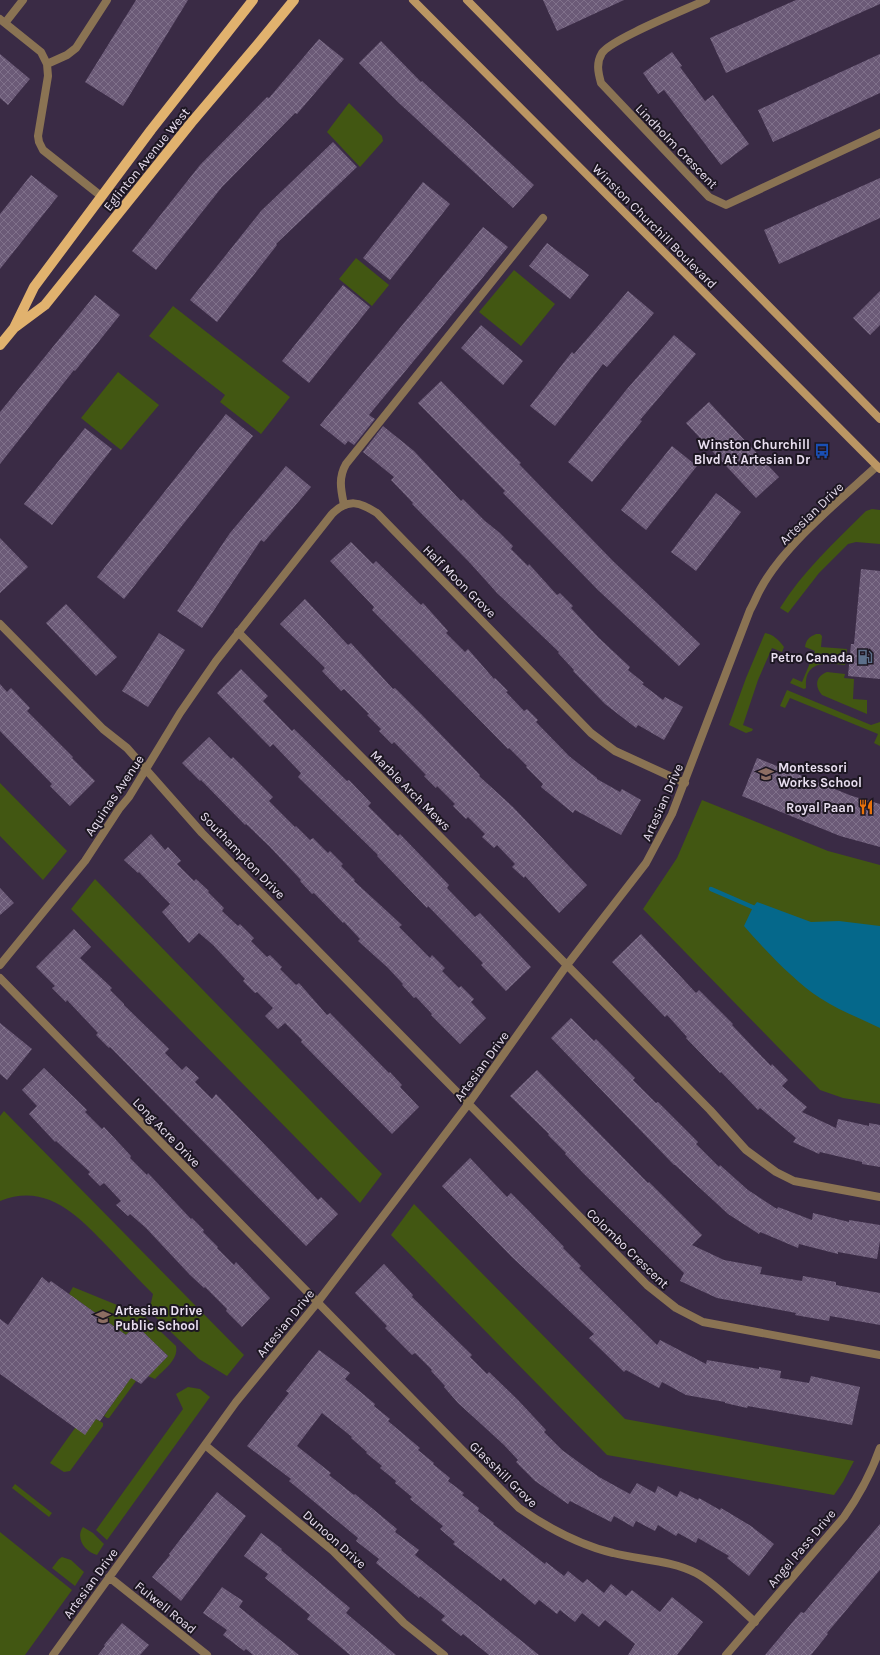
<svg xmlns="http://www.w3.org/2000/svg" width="880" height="1655" font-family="Karla,sans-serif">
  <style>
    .green { fill: #425712 }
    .water { fill: #05688b }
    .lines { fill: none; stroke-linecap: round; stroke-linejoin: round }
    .stream { stroke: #05688b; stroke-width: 4.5 }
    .building { fill: url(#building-cross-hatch) }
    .street { stroke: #8a7353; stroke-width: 8 }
    .secondary { stroke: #bb9663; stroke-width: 8 }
    .primary { stroke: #e1b26e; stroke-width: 10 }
    .labels { text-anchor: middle; stroke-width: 4; stroke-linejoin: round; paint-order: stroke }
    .street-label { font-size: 13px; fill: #e9dff0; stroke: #1d1722 }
    .poi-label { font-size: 13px; font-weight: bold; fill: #e9dff0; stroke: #1d1722; text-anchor: end }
  </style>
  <defs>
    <pattern id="building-cross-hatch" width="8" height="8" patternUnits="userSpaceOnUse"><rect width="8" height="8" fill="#6b5a77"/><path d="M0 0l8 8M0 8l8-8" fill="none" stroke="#80718b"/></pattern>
  </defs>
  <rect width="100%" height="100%" fill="#3a2b45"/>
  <path class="green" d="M349,103L382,136L383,141L360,167L327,132Z
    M356,258L389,285L372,306L339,279Z
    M514,270L555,304L521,346L479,312Z
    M173,306L290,397L261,434L220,402L225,395L149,336Z
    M118,372L159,405L121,450L81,418Z
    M872,509L880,510V544L856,542L848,544L819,573L788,613L780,608C803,571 835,542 866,511Z
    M765,633C773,634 780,641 784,647L782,652L772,648L758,680L743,725L753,729L752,731L746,733L729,725L746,678Z
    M816,634H820L822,636L821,647L847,649L845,665C826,663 804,660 806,688L804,689L790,683L793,678L802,682L815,651L805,647C806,640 809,637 816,634Z
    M827,672L845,674L844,678L854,679L853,699L867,700V714L822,695C814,686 816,676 827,672Z
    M787,690L871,725L880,722V746L874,743L878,734L790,698L785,708L780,706Z
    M0,783L67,851L43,880L0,836Z
    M702,800L828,851L880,865V1104L843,1098L820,1090L643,909L677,858Z
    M95,879L382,1174L360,1203L71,909Z
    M4,1111L244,1355L227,1376L199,1359L148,1310L151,1303L153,1294C138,1279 123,1263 108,1247C78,1216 47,1182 0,1201V1116Z
    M414,1204L625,1419L854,1461L843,1482L834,1495L607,1455L391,1235Z
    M73,1287L144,1316L176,1346C179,1360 163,1370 155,1379L148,1376L168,1356L136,1325L126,1335L69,1294Z
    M131,1377L136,1381L109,1418H107L104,1416Z
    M188,1387L200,1389L210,1397L107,1540L96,1530L183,1409L176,1394Z
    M96,1419L103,1423V1426L70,1471L64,1472L50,1463L75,1428Z
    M15,1484L52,1513L49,1517L12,1488Z
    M83,1527L93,1533L104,1544L97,1555C85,1552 75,1538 83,1527Z
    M0,1532L72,1590L25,1655H0Z
    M62,1557L71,1560L84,1572L75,1586L52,1568L59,1559Z"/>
  <path class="water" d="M757,902L811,922L839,921L880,926V1028C860,1018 838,1010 820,998C795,982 764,949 744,926L753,907Z"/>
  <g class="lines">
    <path class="stream" d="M711,889L757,909"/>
  </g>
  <path class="building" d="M136,0H188L123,106L85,82Z
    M543,0H624L557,31Z
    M796,0H880V4L726,73L710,38Z
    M319,39L344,59L297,114L295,113L222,187L156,270L132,251L200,165L267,97L269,98Z
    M381,41L421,82L422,81L534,185L513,208L399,103L359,63Z
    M672,52L682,66L680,67L705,101L713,95L749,144L721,165L664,90L658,94L643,73Z
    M0,54L30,79L8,105L0,98Z
    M880,54V93L773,142L758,110Z
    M333,142L357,167L276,244L277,245L217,322L190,300L261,211Z
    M31,175L58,196L0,269V214Z
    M880,178V218L779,264L764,230Z
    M423,182L450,204L390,280L363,258Z
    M483,227L508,247L369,415L375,419L354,445L348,441L345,445L320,425Z
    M547,243L589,275L570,299L529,266Z
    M343,285L370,307L309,383L282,361Z
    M628,291L654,313L607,367L603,364L555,426L530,406L572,352L574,354Z
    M880,291V325L870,335L853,318Z
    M95,295L120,315L75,371L74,370L0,464V412Z
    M481,325L523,361L503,385L461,348Z
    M674,335L696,354L640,420L642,421L592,482L568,462L627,389Z
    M441,381L521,463L519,464L613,561L700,644L679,666L598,590L503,493L505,491L418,403Z
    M709,402L779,477L756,498L686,423Z
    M226,414L253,436L124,599L97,577Z
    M383,426L414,451L461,501L463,499L485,521L500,533L513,546L511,549L528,566L529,564L557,595L560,593L573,606L571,608L599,638L630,667L628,670L644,683L642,684L663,700L665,697L683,707L664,740L638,725L636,728L605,704L573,671L574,670L558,653L559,652L497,593L470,563L412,504L413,503L391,480L394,477L363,452Z
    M85,428L112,449L52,525L24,504Z
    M672,446L697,466L646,530L621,510Z
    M286,466L311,487L264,542L261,540L202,628L177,611L230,533Z
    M716,493L741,512L696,571L671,552Z
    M0,538L28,567L0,593Z
    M351,542L373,564L376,561L421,605L423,603L448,631L446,633L465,652L468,649L494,679L495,678L508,691L506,692L524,711L527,709L538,720L536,722L569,756L597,778V779L620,792L622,789L641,800L621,835L575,810L573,813L541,787L543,784L526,767L527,766L509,748L508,749L372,610L374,607L330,561Z
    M861,569L880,571V679L848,676L851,644H854Z
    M305,599L348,645L351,643L393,689L395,688L422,715L480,775L479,776L513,807L587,885L559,913L525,876L524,878L512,867L515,864L497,845L494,848L482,837L485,834L468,817L466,819L453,806L455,804L437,786L436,788L424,776L426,775L394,742L392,744L379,731L381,729L367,715L369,714L344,689L341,691L322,671L325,668L280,624Z
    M66,604L117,657L96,676L46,623Z
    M159,633L185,650L148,707L122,691Z
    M241,669L268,696L263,701L292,731L294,729L347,781L349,780L371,803L368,806L398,836L400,834L449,885L447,888L475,917L480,913L531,967L506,991L481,965L483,963L456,935L428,906L427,908L377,856L378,855L298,777L301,773L273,744L270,747L217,693Z
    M0,684L7,692L11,688L30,708L27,711L73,757L72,758L95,781L70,806L50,786L52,784L0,731Z
    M209,737L231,759L233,757L273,797L269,801L295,827L296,826L310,840L313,838L328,853L330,851L343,864L341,866L355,880L354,881L402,925L399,927L430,958L432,955L445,968L442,971L459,988L461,986L474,999L471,1002L486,1018L460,1044L431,1015L432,1014L416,997L414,998L402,985L403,984L387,967L358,941L360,939L344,922L343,923L314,893L312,894L300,881L301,880L269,846L246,824L245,825L201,780L200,781L182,763Z
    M757,758L852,796L880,804V847L840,836L742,796Z
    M151,834L165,850L168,847L181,861L177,864L194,881L196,879L209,891L208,892L224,908L222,911L238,926L240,924L254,938L251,941L267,957L270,955L282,967L280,969L296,985L299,983L327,1015L330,1013L389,1073L390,1072L402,1085L400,1087L419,1107L392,1134L301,1042L302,1040L285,1023L278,1029L265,1016L273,1008L257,992L255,993L243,981L245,979L213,945L199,933L189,943L162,912L170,904L139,872L138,873L124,860Z
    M0,888L14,903L0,915Z
    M74,929L91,947L80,958L112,988L110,990L124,1004V1005L169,1049L165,1053L182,1070L186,1066L199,1078L195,1082L212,1099L216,1094L318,1200L321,1197L338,1214L306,1246L110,1047L109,1048L96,1035L98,1033L67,1000L66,1002L52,988L55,986L36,967Z
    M641,934L696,993L699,990L733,1024L732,1025L771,1066L772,1064L788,1080L782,1086L807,1107L802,1112L836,1128L838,1119L869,1126V1123L880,1125V1167L862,1164V1162L820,1152L819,1154L793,1142L796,1138L760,1108L758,1110L721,1072L720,1073L686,1038L687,1037L667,1015L665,1017L612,962Z
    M571,1018L594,1041L596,1039L635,1078L633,1080L656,1103L658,1102L698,1142L696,1144L719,1167L720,1165L748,1190L777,1209L778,1207L812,1220L813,1213L849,1222V1220L880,1225V1241L877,1259L838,1252V1254L799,1244L798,1248L760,1232L759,1234L728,1214L675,1165H674L551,1038Z
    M0,1023L32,1049L7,1080L0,1074Z
    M44,1068L87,1110L85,1112L102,1129L104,1127L131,1156L130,1158L147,1175L148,1173L191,1219L192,1218L204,1230L203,1232L218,1247L217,1248L234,1265L236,1262L270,1298L242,1327L226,1311L227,1309L205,1287L204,1288L190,1275L146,1228L130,1214L128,1216L116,1205L121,1201L104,1183L100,1186L88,1174L90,1172L56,1141L55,1142L29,1114L37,1106L22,1090Z
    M537,1070L648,1183L649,1182L702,1235L692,1245L724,1260L762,1267L760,1274L802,1281L803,1276L836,1282V1285L880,1293V1325L830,1316L829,1321L795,1315L796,1313L717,1298L680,1281L684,1273L583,1173L565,1154L566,1153L548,1135L549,1134L510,1096Z
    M470,1158L507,1197L511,1193L529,1211L564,1247L563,1248L581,1266L579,1268L657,1345L660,1340L706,1364L707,1360L759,1369V1367L781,1371L780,1378L809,1383L811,1376L860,1387L852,1425L748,1406L747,1408L725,1403V1402L686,1395L662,1382L659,1388L626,1370L624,1372L589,1338L594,1334L514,1259L442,1186Z
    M384,1264L413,1295L412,1297L472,1355L470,1357L487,1374L489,1372L518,1400L546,1430L544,1432L562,1450L599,1477L630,1494L637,1483L655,1493L658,1486L677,1497L680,1491L698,1500L699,1498L720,1510L721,1508L751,1526L774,1544L749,1576L727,1558L729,1556L698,1538L696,1543L678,1533L676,1536L658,1525L655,1531L636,1521L633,1527L614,1516L611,1522L570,1501L568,1504L535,1481L516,1462L518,1460L504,1445L458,1403L444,1387L445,1386L431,1371L432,1370L415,1353L412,1355L385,1328L387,1326L355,1293Z
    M42,1277L49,1283L51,1281L126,1335L136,1325L168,1356L141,1384L131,1378L100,1421L96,1419L85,1435L0,1374V1319L8,1325Z
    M319,1350L350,1373L345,1379L375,1404L374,1406L390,1419L388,1421L420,1448L418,1450L434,1463L433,1464L450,1478L448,1481L464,1493L462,1495L479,1508L478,1511L494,1523L493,1524L545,1564L546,1562L564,1576L568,1571L583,1583L587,1579L604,1593L611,1584L626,1596L632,1590L660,1612L672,1597L703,1622L677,1655H628L635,1644L605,1620L599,1627L582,1613L575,1622L560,1610L557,1614L539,1600L535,1605L503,1578L501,1581L453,1544L455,1542L440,1529L443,1526L410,1499L412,1497L395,1483L396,1481L380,1468L382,1466L366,1453L367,1452L351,1438L352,1437L322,1413L297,1446L331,1473L329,1475L354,1495L355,1494L397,1529L395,1532L419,1550L415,1555L539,1655H489L463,1634L461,1636L441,1620L445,1616L420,1596L419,1598L376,1563L379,1559L356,1541L358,1538L289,1481L291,1479L247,1446L289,1393L286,1391Z
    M217,1492L246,1516L181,1601L152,1577L170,1555L169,1554Z
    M880,1524V1570L827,1633L828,1634L811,1655H765L801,1612L804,1613Z
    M261,1533L282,1549L281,1550L350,1608L346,1613L396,1655H350L307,1619L310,1615L265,1578L268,1574L244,1556Z
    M222,1587L243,1601L239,1607L299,1655H253L246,1649L244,1651L223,1635L227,1630L203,1613Z
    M122,1623L149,1645L140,1655H98L105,1646L104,1645Z"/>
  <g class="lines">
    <path class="street" d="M706,0C687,9 611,39 602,53C596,63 598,72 601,83L709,197L726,205L880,133
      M0,19L41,52L47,64L48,76L38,136L39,142L43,150L101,196
      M5,23L23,0
      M47,64L67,55L76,48L107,0
      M344,505C341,490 338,478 346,464L543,218
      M0,624L103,729L127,748L202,833L647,1285L676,1308L703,1322L880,1355
      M238,632L710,1110L746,1150L776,1172L794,1181L880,1197
      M0,965L85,861L119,809L129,797L180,713L216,661L332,514C348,498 360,502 377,513L591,733L615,751L685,783
      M0,978L519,1508C548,1528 579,1545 613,1553C640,1560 671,1560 696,1573C714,1582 739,1608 755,1622
      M205,1445L333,1551L404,1623L444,1655
      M109,1577L207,1655
      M53,1655L236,1402L317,1303L469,1103L567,965L646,863L672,814L750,610C754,603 757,595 761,588C785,544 840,500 877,466
      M726,1655L844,1517C860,1494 871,1474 880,1448"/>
    <path class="secondary" d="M413,0L880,469
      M467,0L880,419"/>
    <path class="primary" d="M14,328L45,305L191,123L258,44L294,0
      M0,345L14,328L34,287L151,130L253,0"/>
  </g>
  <defs>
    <g id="bus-bare" transform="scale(1.2)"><path d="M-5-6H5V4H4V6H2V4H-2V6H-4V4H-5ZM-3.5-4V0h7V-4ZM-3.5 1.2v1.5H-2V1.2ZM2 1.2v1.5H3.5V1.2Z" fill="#1a4fb4" stroke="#1d1722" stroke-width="2.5" paint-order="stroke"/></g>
    <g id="fuel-bare" transform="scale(1.2)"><path d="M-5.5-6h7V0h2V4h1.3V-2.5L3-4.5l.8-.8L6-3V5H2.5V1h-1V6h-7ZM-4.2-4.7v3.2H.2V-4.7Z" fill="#5c6f8a" stroke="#1d1722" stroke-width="2.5" paint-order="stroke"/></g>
    <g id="school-bare" transform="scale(1.2)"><path d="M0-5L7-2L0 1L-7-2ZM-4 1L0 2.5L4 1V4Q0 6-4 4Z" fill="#8d6e63" stroke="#1d1722" stroke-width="2.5" paint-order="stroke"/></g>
    <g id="restaurant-bare" transform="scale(1.2)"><path d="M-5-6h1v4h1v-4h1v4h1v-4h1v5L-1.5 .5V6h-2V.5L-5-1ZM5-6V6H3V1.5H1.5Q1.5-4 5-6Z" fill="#e8710a" stroke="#1d1722" stroke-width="2.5" paint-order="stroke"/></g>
  </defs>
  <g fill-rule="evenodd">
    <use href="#bus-bare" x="822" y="451"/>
    <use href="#fuel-bare" x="865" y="657"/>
    <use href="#school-bare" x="766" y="774"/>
    <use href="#restaurant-bare" x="866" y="807"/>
    <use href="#school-bare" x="103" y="1317"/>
  </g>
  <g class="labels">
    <g class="street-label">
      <text transform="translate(677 146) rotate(46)" y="5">Lindholm Crescent</text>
      <text transform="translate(146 159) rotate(-51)" y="5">Eglinton Avenue West</text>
      <text transform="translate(655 226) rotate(45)" y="5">Winston Churchill Boulevard</text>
      <text transform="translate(811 513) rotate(-44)" y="5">Artesian Drive</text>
      <text transform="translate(460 581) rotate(45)" y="5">Half Moon Grove</text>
      <text transform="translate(411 790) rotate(45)" y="5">Marble Arch Mews</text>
      <text transform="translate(114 795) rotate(-56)" y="5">Aquinas Avenue</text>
      <text transform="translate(662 802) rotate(-66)" y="5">Artesian Drive</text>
      <text transform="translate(243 855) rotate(46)" y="5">Southampton Drive</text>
      <text transform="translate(481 1066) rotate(-54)" y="5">Artesian Drive</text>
      <text transform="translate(167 1132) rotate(46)" y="5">Long Acre Drive</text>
      <text transform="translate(628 1248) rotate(44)" y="5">Colombo Crescent</text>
      <text transform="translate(285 1323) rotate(-51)" y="5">Artesian Drive</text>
      <text transform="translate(504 1474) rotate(44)" y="5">Glasshill Grove</text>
      <text transform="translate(335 1539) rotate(42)" y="5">Dunoon Drive</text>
      <text transform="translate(801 1548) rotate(-50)" y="5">Angel Pass Drive</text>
      <text transform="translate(90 1583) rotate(-54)" y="5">Artesian Drive</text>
      <text transform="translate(166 1607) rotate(39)" y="5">Fulwell Road</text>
    </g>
    <g class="poi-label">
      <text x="810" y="449">Winston Churchill<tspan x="810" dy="15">Blvd At Artesian Dr</tspan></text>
      <text x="853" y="662">Petro Canada</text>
      <text x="778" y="772" text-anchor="start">Montessori<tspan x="778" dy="15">Works School</tspan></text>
      <text x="854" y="812">Royal Paan</text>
      <text x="115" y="1315" text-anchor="start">Artesian Drive<tspan x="115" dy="15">Public School</tspan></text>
    </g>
  </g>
</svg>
